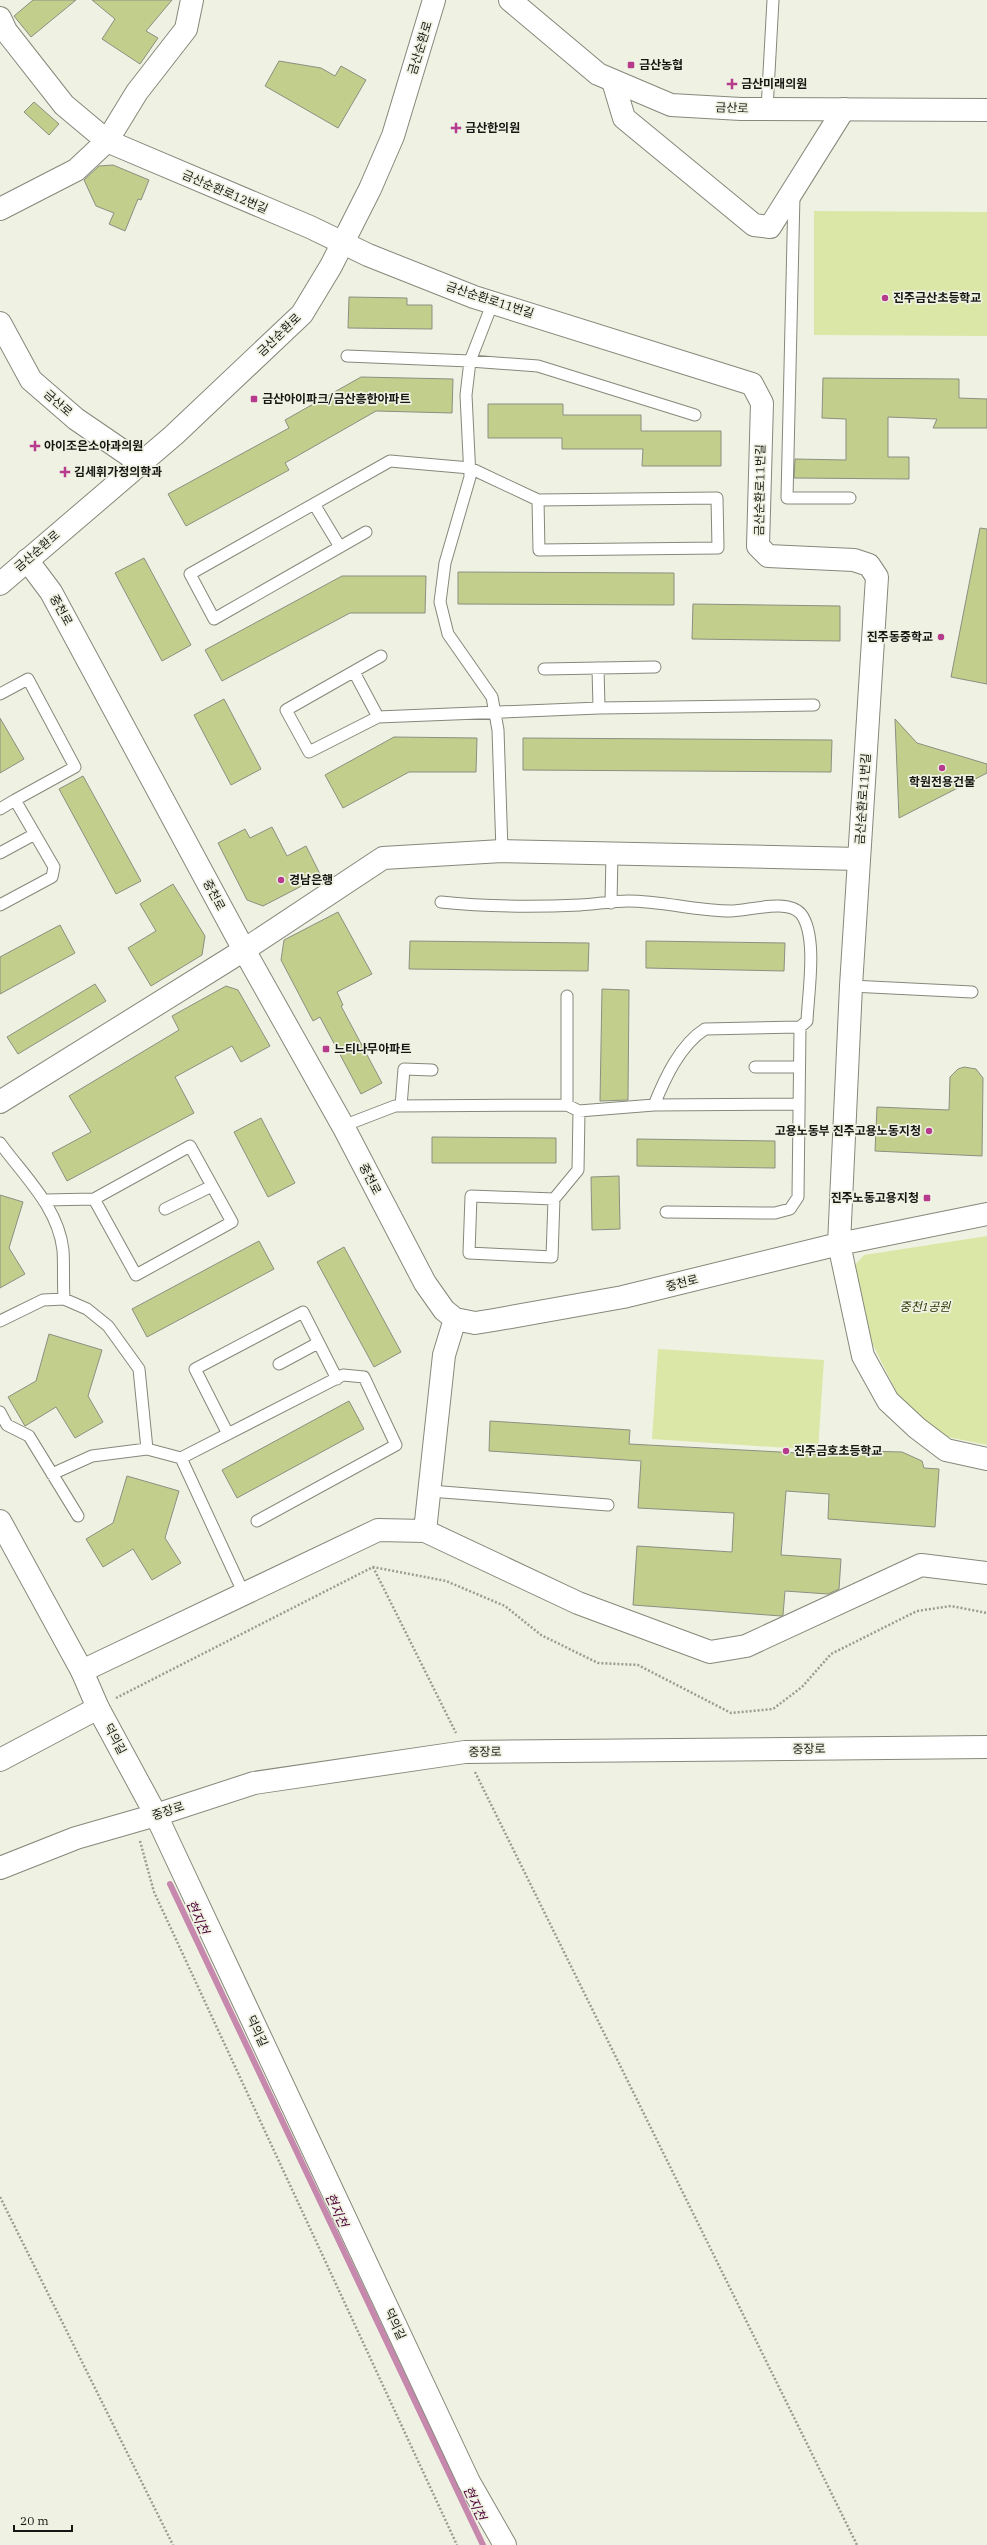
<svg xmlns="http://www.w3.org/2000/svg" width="987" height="2545" font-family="'IBM Plex Serif','Noto Sans KR',serif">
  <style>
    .green { fill: #dae7a7 }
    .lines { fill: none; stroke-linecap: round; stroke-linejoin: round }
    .stream { stroke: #c689ad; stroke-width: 6 }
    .building { fill: #c1ce8c; stroke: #8c8f81 }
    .service-casing { stroke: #85887a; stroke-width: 13 }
    .minor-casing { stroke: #85887a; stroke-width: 24 }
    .tertiary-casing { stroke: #85887a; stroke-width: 24 }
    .path { stroke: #9a9c91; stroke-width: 2.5; stroke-dasharray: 2 2; stroke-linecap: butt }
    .service { stroke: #fff; stroke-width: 11 }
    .minor { stroke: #fff; stroke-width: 22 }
    .tertiary { stroke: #fff; stroke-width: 22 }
    .poi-dot { fill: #b63b8d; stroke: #eff2e3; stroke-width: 1.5 }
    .labels { text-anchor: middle; stroke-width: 3.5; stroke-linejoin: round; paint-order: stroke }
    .street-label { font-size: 12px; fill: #161712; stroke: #eff2e3 }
    .poi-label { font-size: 12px; font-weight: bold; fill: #161712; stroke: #eff2e3; text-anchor: start }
    .park-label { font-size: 12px; font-style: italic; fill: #303703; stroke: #eff2e3 }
    .water-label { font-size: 13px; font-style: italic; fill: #51063b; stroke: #eff2e3 }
  </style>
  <rect width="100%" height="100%" fill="#eff2e3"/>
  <path class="green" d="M814,211L987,212V336L814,335Z
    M987,1236V1445L943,1436L900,1399L869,1337L852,1268L864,1255Z
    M658,1349L824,1360L818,1450L652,1439Z"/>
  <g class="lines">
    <path class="stream" d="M170,1884L483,2545"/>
  </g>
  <path class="building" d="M33,0H76L31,37L14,16Z
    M92,0H172L146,31L158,38L140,64L102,39L115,19Z
    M279,61L321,68L335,76L341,66L366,80L338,128L265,86Z
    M34,102L59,124L49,135L24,112Z
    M113,165L149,180L141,200L138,199L125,231L109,224L114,213L96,206L84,180L99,166Z
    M349,297L407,298V305H432V329L348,328Z
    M361,377L453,379L452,413L376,411L285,463L289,470L186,526L168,494L289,428L285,420Z
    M823,378L959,379V398L987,399V428H933L937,419L888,417V457H909V479L794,478L795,459L846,460V419L822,418Z
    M488,404H563V415H641V431H721V466H642L643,449H562V438H488Z
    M980,528L987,529V684L951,677Z
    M144,558L191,645L162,661L115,573Z
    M458,572L674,573V605L458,604Z
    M342,576H426L425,613H350L222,681L205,650Z
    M693,604L840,606V641L692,639Z
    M224,699L261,769L231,785L194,715Z
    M0,718L24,759L0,773Z
    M895,719L917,743L987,764V773L899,818Z
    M394,737L477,738L476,772H409L343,808L325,775Z
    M523,738L832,740L831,772L523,770Z
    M83,776L141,881L116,894L59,789Z
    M272,827L287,856L306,846L321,876L263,906L247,900L218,843L245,829L250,838Z
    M173,884L205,936L202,955L151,986L128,948L156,931L140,904Z
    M338,912L372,974L337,992L343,1005L341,1006L382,1083L361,1094L320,1017L313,1021L281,960L284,940Z
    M60,925L75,953L0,994V957Z
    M410,941L589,943L588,971L409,969Z
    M646,941L785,943L784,971L646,968Z
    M95,984L106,1001L18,1054L7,1037Z
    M226,986L238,990L270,1046L241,1062L232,1046L175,1077L194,1113L67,1181L52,1153L91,1132L69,1096L179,1030L172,1016Z
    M602,989L629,990L628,1100L600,1101Z
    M964,1067L976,1069L983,1078L982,1156L875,1151L877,1107L949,1110L950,1077L958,1069Z
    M261,1118L295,1183L268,1197L234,1132Z
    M432,1137L556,1138V1163H432Z
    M637,1139L775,1141V1168L637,1166Z
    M619,1176L620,1229L592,1230L591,1177Z
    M0,1195L23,1202L9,1248L25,1274L0,1288Z
    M259,1241L274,1269L147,1337L132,1309Z
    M344,1247L401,1352L374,1367L317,1262Z
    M49,1334L102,1350L88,1396L103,1422L75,1438L56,1407L25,1426L8,1397L36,1381Z
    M349,1401L364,1429L237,1498L222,1470Z
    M490,1421L630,1430L629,1444L818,1454H825V1450L902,1452L922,1461L924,1468L939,1469L935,1527L828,1519L829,1494L786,1491L781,1555L841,1559L839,1589L828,1594L785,1591L783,1615L781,1616L633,1605L637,1546L732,1552L734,1513L638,1508L641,1461L489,1451Z
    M127,1476L179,1491L165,1538L181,1563L152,1580L133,1549L103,1567L86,1539L113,1523Z"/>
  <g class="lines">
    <g class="service-casing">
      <path id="service" d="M767,109L773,0
        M794,195L787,498H850
        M493,302L470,361L466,395L470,477L445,563L440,602L448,634L492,697L498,730L502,851
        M347,356L470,361L538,366L695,415
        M314,504L340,547
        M366,532L214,619L190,574L390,461L470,468L538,500L717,498L718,548L539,550L538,500
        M381,656L286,710L309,752L378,717L599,708L814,705
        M598,668L599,708
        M544,669L655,667
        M354,672L378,717
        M0,694L28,679L75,767L15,800
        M0,809L15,800L54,867L52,877L0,905
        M0,853L35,834
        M441,902C487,907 534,907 580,905C596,904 613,901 628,901C663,901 696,911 731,911C748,911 788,898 801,914C818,936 808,994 807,1021L800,1027L798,1197L790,1209L775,1213L666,1212
        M611,903L612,854
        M851,986L972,992
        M567,996V1105
        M755,1067H799
        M654,1105C665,1078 680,1045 705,1029L800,1027
        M401,1106L404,1069L432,1070
        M343,1126L395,1106L567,1105L579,1111L654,1105L798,1104
        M0,1143C24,1176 58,1207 63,1250C64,1266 63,1283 64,1299L87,1309L108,1326L139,1369L147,1449L181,1458L244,1594
        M554,1199L471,1196L469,1253L552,1257L554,1199L578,1170L579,1111
        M45,1200L94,1199L190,1146L232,1222L136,1275L94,1199
        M165,1209L212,1186
        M0,1321L43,1300L64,1299
        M279,1364L318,1343
        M0,1412L7,1425L29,1436L78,1516
        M228,1434L195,1369L303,1312L337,1379
        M181,1458L343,1375L364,1377L396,1445L257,1521
        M52,1474L92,1456L147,1449
        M430,1491L608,1505"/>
    </g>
    <g class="minor-casing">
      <path id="minor" d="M0,18L6,31L64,105L107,141L310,227L368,255L474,297L752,384L762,403L758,546L768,556L854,560L869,565L877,577L851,986L839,1244L863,1356L888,1401L917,1428L946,1450L987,1459
        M613,81L624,118L754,225L770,227L844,109
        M0,209L76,170L107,141L137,92L186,29L192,0
        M0,323L31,380L76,419L139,462
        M27,560L51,592L244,950L343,1126L425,1283L444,1310L455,1319L475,1323L494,1320L623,1297L839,1244L987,1214
        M0,1102L244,950L383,858L502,851L859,859
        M425,1531L578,1603L710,1652L746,1646L921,1565L987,1573
        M82,1671L378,1530L425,1531L444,1355L455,1319
        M0,1760L98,1708"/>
    </g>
    <g class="tertiary-casing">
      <path id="tertiary" d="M510,0L598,74L671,105L741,109L987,110
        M0,584L174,435L302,314L331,266L370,189L393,136L434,0
        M0,1521L82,1671L98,1708L156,1815L469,2482L505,2545
        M0,1868L76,1838L156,1815L254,1783L465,1752L987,1747"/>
    </g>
    <path class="path" d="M373,1567L456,1733
      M116,1698L373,1567L446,1581L505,1606L541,1635L598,1663L638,1665L731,1713L773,1709L802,1687L831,1654L917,1611L951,1606L987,1613
      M475,1772L857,2545
      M140,1841L154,1892L457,2545
      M0,2197L173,2545"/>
    <use href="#service" class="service"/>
    <use href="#minor" class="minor"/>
    <use href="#tertiary" class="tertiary"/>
  </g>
  <g class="poi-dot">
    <rect x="627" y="61" width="8" height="8" rx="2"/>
    <path d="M730 78h4v4h4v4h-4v4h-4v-4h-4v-4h4z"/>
    <path d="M454 122h4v4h4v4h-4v4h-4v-4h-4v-4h4z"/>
    <circle cx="885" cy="298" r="4"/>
    <rect x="250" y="395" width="8" height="8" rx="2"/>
    <path d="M33 440h4v4h4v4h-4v4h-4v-4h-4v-4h4z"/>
    <path d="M63 466h4v4h4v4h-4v4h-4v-4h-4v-4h4z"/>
    <circle cx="941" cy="637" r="4"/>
    <circle cx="942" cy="768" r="4"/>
    <circle cx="281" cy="880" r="4"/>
    <rect x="322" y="1045" width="8" height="8" rx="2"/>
    <circle cx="929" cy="1131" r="4"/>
    <rect x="923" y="1194" width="8" height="8" rx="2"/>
    <circle cx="786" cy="1451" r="4"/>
  </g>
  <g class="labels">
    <g class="street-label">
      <text transform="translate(420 48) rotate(-73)" y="4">금산순환로</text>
      <text transform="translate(732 108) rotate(2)" y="4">금산로</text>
      <text transform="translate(225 192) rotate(23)" y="4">금산순환로12번길</text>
      <text transform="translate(490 300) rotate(18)" y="4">금산순환로11번길</text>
      <text transform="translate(279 335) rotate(-44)" y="4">금산순환로</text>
      <text transform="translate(58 403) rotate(41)" y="4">금산로</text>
      <text transform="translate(760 490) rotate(-89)" y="4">금산순환로11번길</text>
      <text transform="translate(37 551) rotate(-41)" y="4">금산순환로</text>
      <text transform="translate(61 610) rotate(61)" y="4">중천로</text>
      <text transform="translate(863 799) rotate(-86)" y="4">금산순환로11번길</text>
      <text transform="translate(214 895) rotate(62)" y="4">중천로</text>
      <text transform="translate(370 1179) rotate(63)" y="4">중천로</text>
      <text transform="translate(682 1283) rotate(-14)" y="4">중천로</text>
      <text transform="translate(115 1739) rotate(62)" y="4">덕의길</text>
      <text transform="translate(809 1749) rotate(-1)" y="4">중장로</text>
      <text transform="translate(485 1752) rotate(-1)" y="4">중장로</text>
      <text transform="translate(168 1811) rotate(-18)" y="4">중장로</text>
      <text transform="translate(257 2031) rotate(65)" y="4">덕의길</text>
      <text transform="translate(395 2324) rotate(65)" y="4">덕의길</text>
    </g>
    <g class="poi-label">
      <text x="639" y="69">금산농협</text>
      <text x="741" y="88">금산미래의원</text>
      <text x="465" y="132">금산한의원</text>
      <text x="893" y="302">진주금산초등학교</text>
      <text x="262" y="403">금산아이파크/금산흥한아파트</text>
      <text x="44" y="450">아이조은소아과의원</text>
      <text x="74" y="476">김세휘가정의학과</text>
      <text x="933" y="641" text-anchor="end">진주동중학교</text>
      <text x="942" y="786" text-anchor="middle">학원전용건물</text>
      <text x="289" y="884">경남은행</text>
      <text x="334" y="1053">느티나무아파트</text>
      <text x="921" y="1135" text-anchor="end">고용노동부 진주고용노동지청</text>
      <text x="919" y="1202" text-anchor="end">진주노동고용지청</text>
      <text x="794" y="1455">진주금호초등학교</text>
    </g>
    <g class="park-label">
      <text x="925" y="1311">중천1공원</text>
    </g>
    <g class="water-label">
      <text transform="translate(198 1917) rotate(65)" y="5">현지천</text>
      <text transform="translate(337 2210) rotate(65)" y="5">현지천</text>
      <text transform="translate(475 2503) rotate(65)" y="5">현지천</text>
    </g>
  </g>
  <path d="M14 2525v6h58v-6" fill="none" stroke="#161712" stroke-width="2"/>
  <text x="20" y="2525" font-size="12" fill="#161712" stroke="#eff2e3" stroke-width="3" paint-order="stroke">20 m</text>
</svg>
